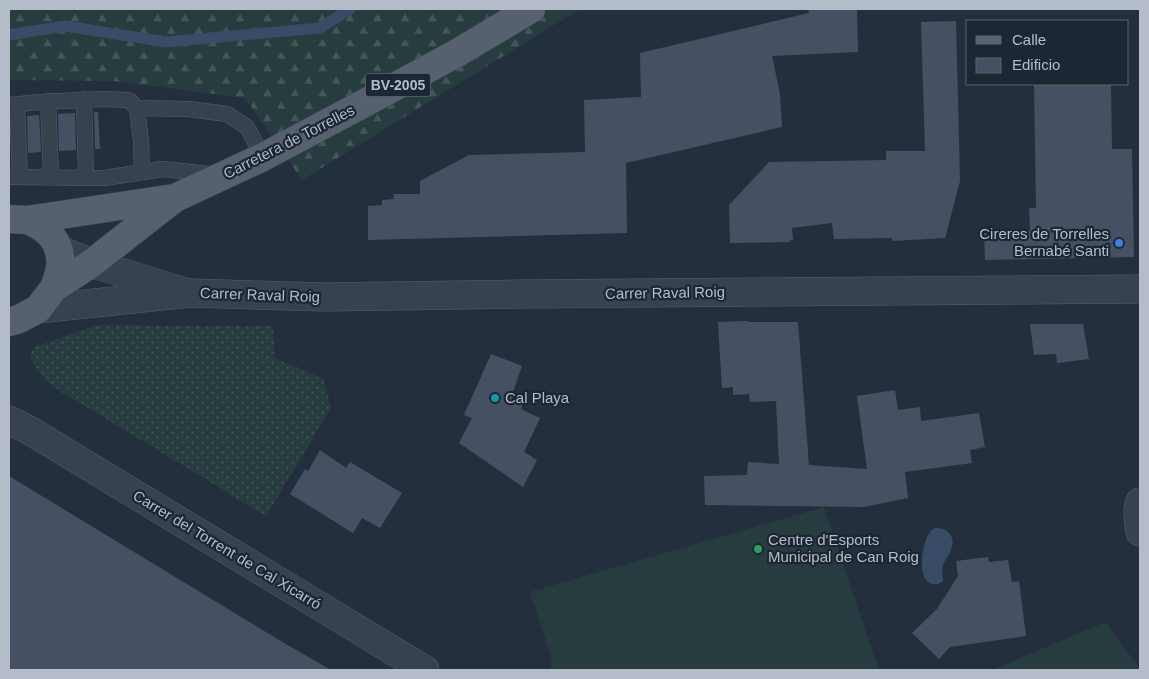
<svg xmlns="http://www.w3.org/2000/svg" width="1149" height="679" font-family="Helvetica,sans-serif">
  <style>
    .grass { fill: url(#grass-dots) }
    .forest { fill: url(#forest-firs) }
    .pitch { fill: #263c3f }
    .water { fill: #394c67 }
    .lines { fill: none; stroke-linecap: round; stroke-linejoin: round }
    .stream { stroke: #394c67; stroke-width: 11 }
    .building { fill: #455162 }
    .lane-casing { stroke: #565f6c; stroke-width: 16 }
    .street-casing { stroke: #565f6c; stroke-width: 29 }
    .primary-casing { stroke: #414a57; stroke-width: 29 }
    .lane { stroke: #38414e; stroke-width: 15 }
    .street { stroke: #38414e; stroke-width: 28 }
    .primary { stroke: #56606e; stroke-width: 28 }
    .shop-dot { fill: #3f7fe0; stroke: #1d2633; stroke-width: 2 }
    .culture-dot { fill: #0f9aa8; stroke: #1d2633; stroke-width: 2 }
    .leisure-dot { fill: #2e9e5b; stroke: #1d2633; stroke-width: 2 }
    .labels { text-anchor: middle; stroke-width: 4.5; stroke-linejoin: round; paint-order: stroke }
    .shield { fill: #1d2633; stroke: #878f9c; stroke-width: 1 }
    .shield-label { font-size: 14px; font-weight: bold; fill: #b4bcc9 }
    .street-label { font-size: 15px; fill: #b4bcc9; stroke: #1d2633 }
    .poi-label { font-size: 15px; fill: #b4bcc9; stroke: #1d2633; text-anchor: start }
  </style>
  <defs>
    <pattern id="grass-dots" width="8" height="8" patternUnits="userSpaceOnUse" patternTransform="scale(1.25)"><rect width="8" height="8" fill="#263c3f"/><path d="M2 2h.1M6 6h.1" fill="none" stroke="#435659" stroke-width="1.8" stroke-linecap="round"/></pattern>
    <pattern id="forest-firs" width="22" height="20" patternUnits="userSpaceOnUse" patternTransform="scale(1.25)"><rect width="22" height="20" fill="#263c3f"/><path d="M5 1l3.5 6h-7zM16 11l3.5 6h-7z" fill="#435659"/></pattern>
  </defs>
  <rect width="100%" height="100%" fill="#242f3e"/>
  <path class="grass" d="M109,324L163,326H273L275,358L324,379L331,408L266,516L52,386L37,370L30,356L34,347L95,326Z"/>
  <path class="forest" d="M9,9H580L302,180L245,98L114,81L9,80Z"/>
  <path class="pitch" d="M824,507L879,670H550L552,660L530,592Z
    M1101,624H1107L1140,669V670H992Z"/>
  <path class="water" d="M936,528C949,528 956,538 951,550C949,556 945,559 943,565C941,570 943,575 943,581C939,584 936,585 932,584C916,580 922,542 930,532C932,529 933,529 936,528Z"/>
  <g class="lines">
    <path class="stream" d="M9,35L65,26L166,42L320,28L350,9"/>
  </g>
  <path class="building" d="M808,9H857L858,52L772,56L780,94L782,127L626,163L627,233L368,240V206L382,205V200L394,199L393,194H420V181L469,155L585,152L584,100L641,97L640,53L809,13Z
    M956,21L960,181L945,238L893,241L892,238L834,239L832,223L792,228L793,240H790V242L730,243L729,205L769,162L886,160V151H925L921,22Z
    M1034,84H1111L1112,149H1132L1134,257L985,260L984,233L1030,231L1029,208H1036Z
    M94,112H98L100,149H95Z
    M75,113L76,150L59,151L58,114Z
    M39,115L41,152L28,153L27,116Z
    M748,321V322H798L809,465L867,469L857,396L895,390L898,410L920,407L921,421L979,413L985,447L970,450L972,463L905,472L908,498L864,507L705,505L704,476L747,475L748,462L779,464L776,401L750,402L749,394L733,395V387L722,388L718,322Z
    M1030,324H1083L1089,359L1057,363L1056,354L1034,355Z
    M491,354L522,366L512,395L524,400L521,409L540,418L524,452L537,460L523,487L459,443L472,418L464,415Z
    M320,450L346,468L350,462L402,493L380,528L362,518L353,533L290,494L305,469L308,471Z
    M9,476L284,643L331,670H9Z
    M988,557L989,562L1008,560L1012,582L1019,581L1026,636L950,647L939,659L912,633L937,609L958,576L956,561Z"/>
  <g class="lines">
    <g class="lane-casing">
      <path id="lane" d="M84,99L86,178
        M48,101L51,177
        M17,104L20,177
        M9,105L41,102L103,99L129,100L137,108L141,141L142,172
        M137,108L189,109L227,114L247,127L263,157
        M9,177L104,178L163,169L217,175"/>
    </g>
    <g class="street-casing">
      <path id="street" d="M59,250L100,266L179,290
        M38,309L190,293L325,297L524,294L1140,289
        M9,420L29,430L425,670
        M1140,502C1136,511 1139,522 1140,532"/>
    </g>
    <g class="primary-casing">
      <path id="primary" d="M9,219L27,220L174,198
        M27,220C49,228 63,244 60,268C59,275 56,282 54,288
        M9,322L19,319L38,309L54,288L92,263L175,198L263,157L361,105L457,53L531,9"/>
    </g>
    <use href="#lane" class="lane"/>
    <use href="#street" class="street"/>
    <use href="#primary" class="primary"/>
  </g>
  <circle class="shop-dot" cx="1119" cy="243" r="5"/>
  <circle class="culture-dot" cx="495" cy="398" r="5"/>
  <circle class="leisure-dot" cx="758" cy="549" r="5"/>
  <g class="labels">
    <rect class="shield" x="365.5" y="73.5" width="65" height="23" rx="4"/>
    <g class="shield-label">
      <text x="398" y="90">BV-2005</text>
    </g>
    <g class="street-label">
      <text transform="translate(289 142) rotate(-27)" y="5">Carretera de Torrelles</text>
      <text transform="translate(665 293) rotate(-1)" y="5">Carrer Raval Roig</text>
      <text transform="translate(260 295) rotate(2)" y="5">Carrer Raval Roig</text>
      <text transform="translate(227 550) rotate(31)" y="5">Carrer del Torrent de Cal Xicarró</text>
    </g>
    <g class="poi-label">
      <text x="1109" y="239" text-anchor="end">Cireres de Torrelles<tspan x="1109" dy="17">Bernabé Santi</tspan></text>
      <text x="505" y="403">Cal Playa</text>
      <text x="768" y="545">Centre d'Esports<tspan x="768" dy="17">Municipal de Can Roig</tspan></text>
    </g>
  </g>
  <rect width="1149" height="679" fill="none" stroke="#b4bcc9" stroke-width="20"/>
  <rect x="966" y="20" width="162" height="65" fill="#1d2633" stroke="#59626f"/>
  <rect x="976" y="36" width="25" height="8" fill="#56606e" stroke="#59626f"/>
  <text x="1012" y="45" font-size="15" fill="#b4bcc9">Calle</text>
  <rect x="976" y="58" width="25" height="15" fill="#455162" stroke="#59626f"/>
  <text x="1012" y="70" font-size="15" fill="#b4bcc9">Edificio</text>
</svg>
